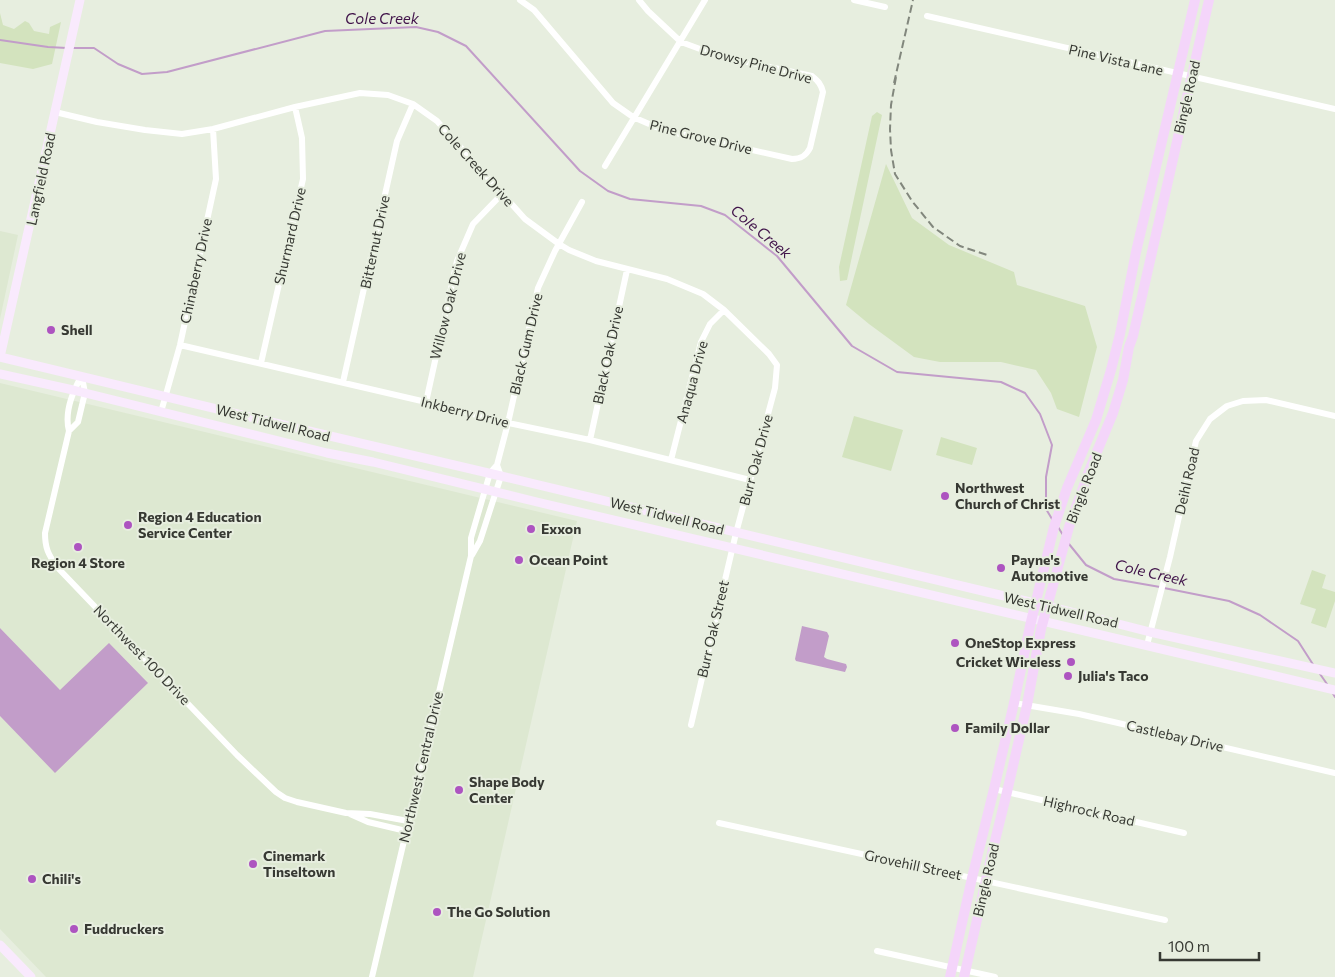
<svg xmlns="http://www.w3.org/2000/svg" width="1335" height="977" font-family="Commissioner,sans-serif">
  <style>
    .built { fill: #dde8d1 }
    .green { fill: #d3e3be }
    .water { fill: #c29dc9 }
    .lines { fill: none; stroke-linecap: round; stroke-linejoin: round }
    .stream { stroke: #c29dc9; stroke-width: 2 }
    .street { stroke: #fff; stroke-width: 6 }
    .secondary { stroke: #f9eafd; stroke-width: 9 }
    .primary { stroke: #f4d5fa; stroke-width: 10 }
    .rail { stroke: #82877d; stroke-width: 2; stroke-dasharray: 8 4; stroke-linecap: butt }
    .poi-dot { fill: #ad54c0; stroke: #e7eedf; stroke-width: 2 }
    .labels { text-anchor: middle; stroke-width: 4; stroke-linejoin: round; paint-order: stroke }
    .street-label { font-size: 14px; fill: #373933; stroke: #e7eedf }
    .poi-label { font-size: 14px; font-weight: bold; fill: #373933; stroke: #e7eedf; text-anchor: start }
    .water-label { font-size: 15px; font-style: italic; fill: #41144a; stroke: #e7eedf }
  </style>
  <rect width="100%" height="100%" fill="#e7eedf"/>
  <path class="built" d="M0,231L18,235L0,319Z
    M0,383L577,521L473,977H46L0,929V716L55,772L60,690L0,628Z"/>
  <path class="green" d="M0,13L3,25L14,29L25,21L29,23L34,31L49,34L50,27L61,22L52,64L33,69L0,63Z
    M877,112L882,115L847,280L840,281L839,267L872,116Z
    M886,164L912,218L949,245L1014,272L1017,285L1085,306L1097,347L1079,417L1057,409L1051,393L1036,370L1001,362H940L914,357L869,324L846,305Z
    M854,416L903,430L891,471L842,457Z
    M941,437L977,448L972,465L936,455Z
    M1312,570L1326,575L1322,588L1335,592V601L1326,628L1311,623L1316,609L1300,604Z"/>
  <path class="water" d="M802,626L827,632L829,636L824,657L827,659L846,664L847,667L845,672L796,661L795,659Z
    M0,628L60,690L109,643L148,683L55,773L0,716Z"/>
  <g class="lines">
    <path class="stream" d="M0,40L48,47L67,48
      M72,48H94L118,64L142,74L167,72L325,31L416,27L438,32L466,46L580,171L608,191L630,199L701,206L725,215L777,256L852,346L897,372L1001,382L1025,393L1040,414L1052,445L1046,477V509L1052,519
      M1058,527L1063,535
      M1069,544L1086,565L1114,579L1160,587
      M1164,588L1229,601L1260,615L1298,641L1314,666
      M1320,674L1327,684
      M1332,692L1335,697"/>
    <path class="street" d="M520,0L534,10L613,103L633,117L663,130L792,159C801,159 806,156 810,148L823,92C821,84 818,81 812,76L719,56L681,42L648,11L639,0
      M854,0L885,7
      M927,16L1335,109
      M55,112L97,122L145,130L182,134L213,129L295,107L360,93L388,95L413,104L437,121L525,219L559,244L569,250L596,261L667,279L703,294L724,310L769,354L777,365L775,388L736,533L691,725
      M605,166L705,0
      M180,345L426,402L508,423L590,440L750,480
      M261,363L303,179L302,138L295,107
      M81,377C72,393 64,412 69,431L45,533C45,548 48,554 57,567L237,755L276,792L285,798L297,802L346,813L370,814L408,821
      M343,382L397,141L413,104
      M426,402L457,261L473,224L502,194
      M161,412L180,345L216,179L213,129
      M69,431L78,422L83,401L85,393L82,377
      M590,440L627,270
      M671,460L701,342L710,324L724,310
      M472,555L480,541L501,476L497,465
      M1147,645L1170,557L1196,441L1210,419L1227,406L1243,401L1266,400L1335,416
      M1014,703L1079,714L1335,773
      M994,789L1184,833
      M350,814L368,822L406,831
      M719,823L1165,920
      M877,951L995,977
      M372,977L471,556V538L490,473L497,465L508,423L538,288L555,251L582,202"/>
    <path class="secondary" d="M0,357L330,436L501,476L987,592L1048,606L1150,632L1335,673
      M0,357L80,0
      M0,374L73,390L327,453L373,462L537,502L1335,690
      M0,945L31,977"/>
    <path class="primary" d="M950,977L972,878L994,789L1014,703L1030,626L1054,527L1067,488L1096,420L1111,370L1120,334L1136,252L1195,0
      M964,977L993,849L1007,792L1027,705L1041,629L1069,527L1089,471L1113,413L1123,380L1129,347L1133,336L1209,0"/>
    <path class="rail" d="M896,77L891,105L890,129L891,150L895,174L912,201L933,227L960,246L990,256
      M894,83L913,0"/>
  </g>
  <g class="poi-dot">
    <circle cx="51" cy="330" r="5"/>
    <circle cx="945" cy="496" r="5"/>
    <circle cx="128" cy="525" r="5"/>
    <circle cx="531" cy="529" r="5"/>
    <circle cx="78" cy="547" r="5"/>
    <circle cx="519" cy="560" r="5"/>
    <circle cx="1001" cy="568" r="5"/>
    <circle cx="955" cy="643" r="5"/>
    <circle cx="1071" cy="662" r="5"/>
    <circle cx="1068" cy="676" r="5"/>
    <circle cx="955" cy="728" r="5"/>
    <circle cx="459" cy="790" r="5"/>
    <circle cx="253" cy="864" r="5"/>
    <circle cx="32" cy="879" r="5"/>
    <circle cx="437" cy="912" r="5"/>
    <circle cx="74" cy="929" r="5"/>
  </g>
  <g class="labels">
    <g class="street-label">
      <text transform="translate(1116 60) rotate(13)" y="5">Pine Vista Lane</text>
      <text transform="translate(756 64) rotate(15)" y="5">Drowsy Pine Drive</text>
      <text transform="translate(1187 97) rotate(-77)" y="5">Bingle Road</text>
      <text transform="translate(701 137) rotate(14)" y="5">Pine Grove Drive</text>
      <text transform="translate(476 165) rotate(48)" y="5">Cole Creek Drive</text>
      <text transform="translate(41 179) rotate(-78)" y="5">Langfield Road</text>
      <text transform="translate(290 236) rotate(-77)" y="5">Shurmard Drive</text>
      <text transform="translate(375 242) rotate(-78)" y="5">Bitternut Drive</text>
      <text transform="translate(196 271) rotate(-78)" y="5">Chinaberry Drive</text>
      <text transform="translate(448 306) rotate(-76)" y="5">Willow Oak Drive</text>
      <text transform="translate(526 344) rotate(-77)" y="5">Black Gum Drive</text>
      <text transform="translate(608 355) rotate(-78)" y="5">Black Oak Drive</text>
      <text transform="translate(692 382) rotate(-75)" y="5">Anaqua Drive</text>
      <text transform="translate(465 412) rotate(14)" y="5">Inkberry Drive</text>
      <text transform="translate(273 423) rotate(14)" y="5">West Tidwell Road</text>
      <text transform="translate(756 460) rotate(-75)" y="5">Burr Oak Drive</text>
      <text transform="translate(1187 481) rotate(-77)" y="5">Deihl Road</text>
      <text transform="translate(1084 488) rotate(-69)" y="5">Bingle Road</text>
      <text transform="translate(667 516) rotate(14)" y="5">West Tidwell Road</text>
      <text transform="translate(1061 610) rotate(13)" y="5">West Tidwell Road</text>
      <text transform="translate(713 629) rotate(-77)" y="5">Burr Oak Street</text>
      <text transform="translate(142 655) rotate(46)" y="5">Northwest 100 Drive</text>
      <text transform="translate(1175 736) rotate(13)" y="5">Castlebay Drive</text>
      <text transform="translate(421 767) rotate(-77)" y="5">Northwest Central Drive</text>
      <text transform="translate(1089 811) rotate(13)" y="5">Highrock Road</text>
      <text transform="translate(913 865) rotate(12)" y="5">Grovehill Street</text>
      <text transform="translate(986 880) rotate(-77)" y="5">Bingle Road</text>
    </g>
    <g class="poi-label">
      <text x="61" y="335">Shell</text>
      <text x="955" y="493">Northwest<tspan x="955" dy="16">Church of Christ</tspan></text>
      <text x="138" y="522">Region 4 Education<tspan x="138" dy="16">Service Center</tspan></text>
      <text x="541" y="534">Exxon</text>
      <text x="529" y="565">Ocean Point</text>
      <text x="1011" y="565">Payne's<tspan x="1011" dy="16">Automotive</tspan></text>
      <text x="78" y="568" text-anchor="middle">Region 4 Store</text>
      <text x="965" y="648">OneStop Express</text>
      <text x="1061" y="667" text-anchor="end">Cricket Wireless</text>
      <text x="1078" y="681">Julia's Taco</text>
      <text x="965" y="733">Family Dollar</text>
      <text x="469" y="787">Shape Body<tspan x="469" dy="16">Center</tspan></text>
      <text x="263" y="861">Cinemark<tspan x="263" dy="16">Tinseltown</tspan></text>
      <text x="42" y="884">Chili's</text>
      <text x="447" y="917">The Go Solution</text>
      <text x="84" y="934">Fuddruckers</text>
    </g>
    <g class="water-label">
      <text x="382" y="24">Cole Creek</text>
      <text transform="translate(761 232) rotate(40)" y="5">Cole Creek</text>
      <text transform="translate(1151 573) rotate(13)" y="5">Cole Creek</text>
    </g>
  </g>
  <path d="M1160 952v8h99v-8" fill="none" stroke="#373933" stroke-width="2.5"/>
  <text x="1168" y="952" font-size="15" fill="#373933" stroke="#e7eedf" stroke-width="4" paint-order="stroke">100 m</text>
</svg>
